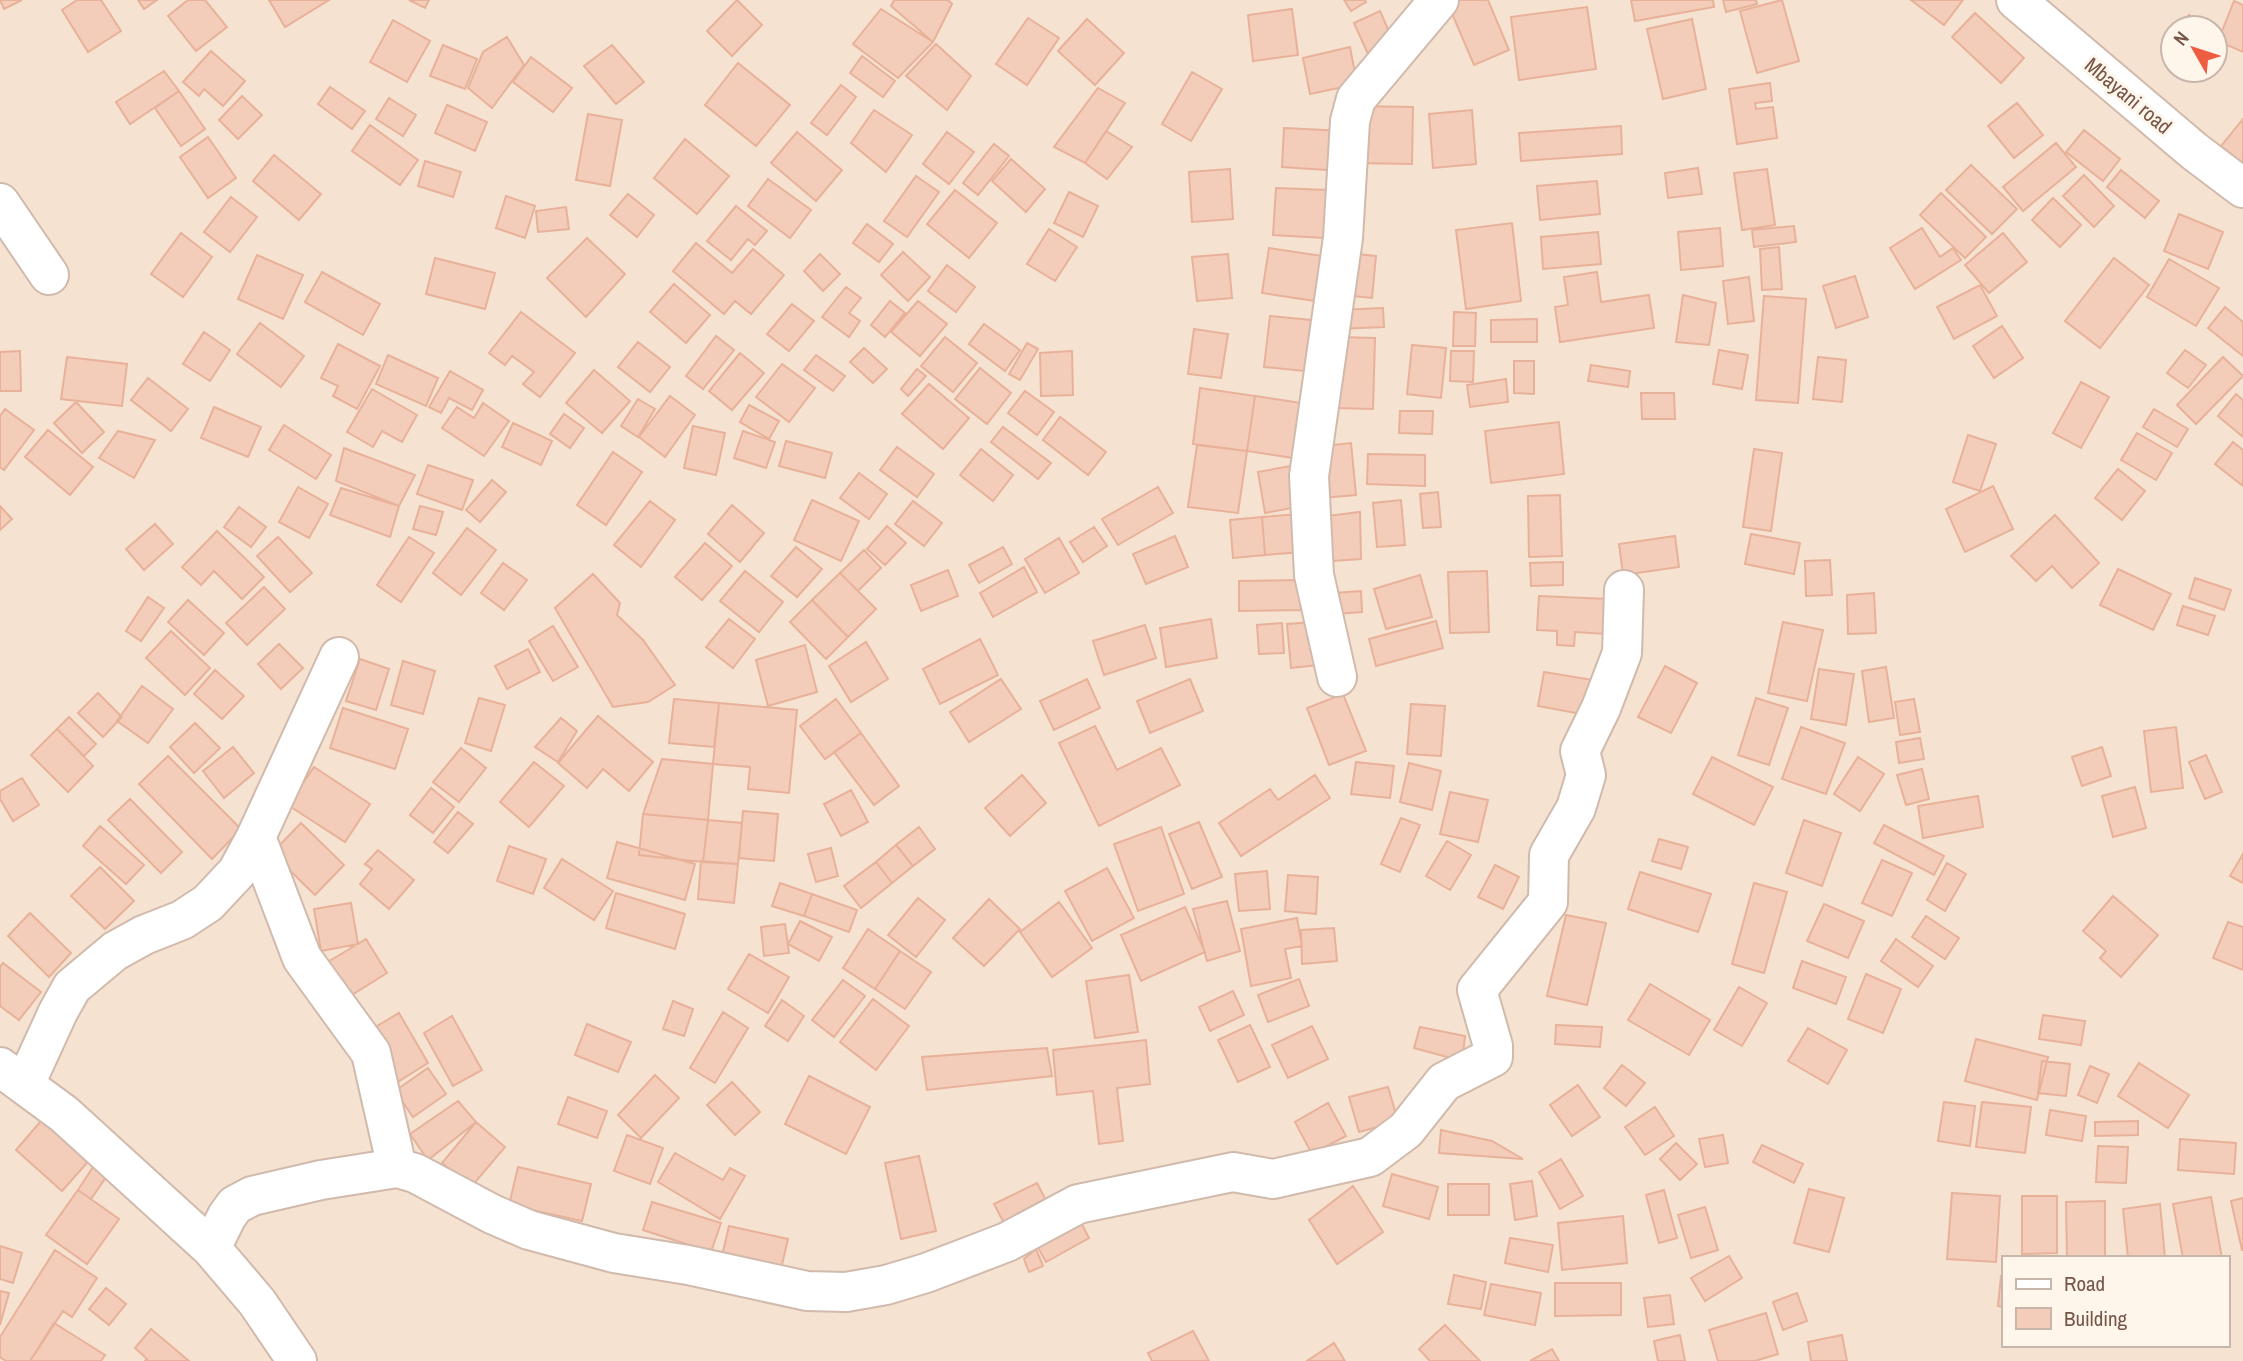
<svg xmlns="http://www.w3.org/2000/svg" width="2243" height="1361" font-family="'Archivo Narrow',sans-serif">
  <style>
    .residential { fill: #f5e2d1; fill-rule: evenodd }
    .building { fill: #f4cdba; stroke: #e8b199; stroke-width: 2 }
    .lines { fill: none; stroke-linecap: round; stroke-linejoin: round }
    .minor-casing { stroke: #d1baac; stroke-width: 42 }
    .minor { stroke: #fff; stroke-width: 38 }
    .labels { text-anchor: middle; stroke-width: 6; stroke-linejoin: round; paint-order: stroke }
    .street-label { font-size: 21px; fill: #775548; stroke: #fff6eb }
  </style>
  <rect width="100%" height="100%" fill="#fdf1e3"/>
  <path class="residential" d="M0,0H2243V1361H0ZM2173,28H2215V70H2173ZM2003,1258H2227V1345H2003Z"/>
  <path class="building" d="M0,0H22L4,9Z
    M77,0H101L121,31L88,52L62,10Z
    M138,0H157L144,9Z
    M188,0H205L227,27L196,51L168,16Z
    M269,0H329L285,27Z
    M409,0H429L425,8Z
    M737,0L762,25L732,56L707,31Z
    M894,0H948L952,4L933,42L891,6Z
    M1344,0H1365L1366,2L1351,11Z
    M1451,0H1488L1509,50L1474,65L1447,2Z
    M1631,0H1713L1714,7L1635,21Z
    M1723,0H1756L1757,4L1726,12Z
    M1782,0L1799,61L1757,73L1740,11Z
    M1911,0H1963L1944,25Z
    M2234,1L2243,5V52L2218,41Z
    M1587,7L1596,69L1519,80L1511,17Z
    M881,9L933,42L898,78L853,44Z
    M1292,9L1298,55L1253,61L1248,15Z
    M1380,11L1394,43L1368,54L1354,23Z
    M1975,13L2024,58L2001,83L1952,37Z
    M2189,15L2200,28H2175Z
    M1028,18L1059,38L1027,85L996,64Z
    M1087,19L1124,53L1095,85L1058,51Z
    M1692,19L1706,89L1663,99L1647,29Z
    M393,20L430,41L407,82L370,62Z
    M2173,30V46L2165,37Z
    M507,37L524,65L492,108L468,88L483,52Z
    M936,44L971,76L947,110L906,76Z
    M443,45L477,59L465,89L430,76Z
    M612,45L644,82L616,104L584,66Z
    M1350,47L1357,84L1310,94L1303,58Z
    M211,51L245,81L223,106L204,89L199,96L183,82Z
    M862,56L895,81L883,97L850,73Z
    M531,57L572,88L553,112L513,82Z
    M738,63L790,105L756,146L705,105Z
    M164,71L179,91L130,124L116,102Z
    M1192,72L1222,89L1191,141L1162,124Z
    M1770,83L1772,101L1755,103L1756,109L1773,107L1777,138L1737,144L1729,89Z
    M841,85L856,97L827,135L811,123Z
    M330,87L365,111L352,129L318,104Z
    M1098,88L1125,103L1085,163L1054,147Z
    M179,91L205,129L181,146L155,108Z
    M242,96L262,115L238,139L219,120Z
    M389,98L416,115L403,136L376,119Z
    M2017,103L2043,135L2014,158L1988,126Z
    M447,105L487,122L475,151L435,133Z
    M1356,106L1413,107L1412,164L1354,163Z
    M874,110L912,135L886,172L851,143Z
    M1472,110L1476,164L1433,168L1429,114Z
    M588,114L622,120L610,186L576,180Z
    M2243,119V164L2221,146Z
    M370,125L418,160L400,185L352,151Z
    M1621,126L1622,154L1521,161L1519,133Z
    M1284,128L1344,131L1342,171L1282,167Z
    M2084,130L2120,159L2103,181L2066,152Z
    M1106,131L1132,147L1107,179L1085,163Z
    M797,132L842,170L816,201L771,163Z
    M947,132L974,152L949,184L923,164Z
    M208,137L236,178L208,198L180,157Z
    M685,139L729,176L697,214L654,178Z
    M2056,143L2076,167L2023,211L2003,187Z
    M994,144L1009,156L978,195L963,183Z
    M274,155L321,194L299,220L253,181Z
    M1011,159L1045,189L1026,212L992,181Z
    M425,161L461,172L453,197L418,186Z
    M1971,165L2017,209L1992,234L1946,190Z
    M1698,168L1702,194L1668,198L1665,173Z
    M1230,169L1233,219L1192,222L1189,172Z
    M1767,169L1775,225L1742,230L1734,173Z
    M2121,170L2159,201L2145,218L2107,187Z
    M2084,175L2114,206L2094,227L2063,196Z
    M916,176L939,192L907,237L884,221Z
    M768,179L811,210L790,238L748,206Z
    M1597,181L1600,214L1540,220L1537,186Z
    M1276,188L1328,190L1325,238L1273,235Z
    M955,190L997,223L969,258L927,224Z
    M1069,192L1098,206L1083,237L1054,223Z
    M1941,193L1986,237L1965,258L1920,215Z
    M628,194L654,215L637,237L610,215Z
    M506,196L535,206L525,238L496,228Z
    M231,197L257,217L230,252L204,232Z
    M2053,198L2081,225L2060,247L2032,220Z
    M736,206L767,231L755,245L748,239L731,260L707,241Z
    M566,207L569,229L538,232L536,211Z
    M2179,214L2223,232L2208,269L2164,251Z
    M1512,223L1521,301L1466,309L1456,230Z
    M867,224L893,244L879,262L853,243Z
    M1794,226L1796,242L1754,247L1752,230Z
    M1720,228L1723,266L1681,270L1678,232Z
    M1922,228L1940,257L1953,248L1961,260L1915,289L1890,248Z
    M1049,229L1077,247L1055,281L1027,264Z
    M1598,232L1601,264L1543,269L1541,237Z
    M181,233L212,257L183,297L151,274Z
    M2003,233L2027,262L1989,293L1965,265Z
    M587,238L625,274L586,317L547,278Z
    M696,243L732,273L753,249L784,275L751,314L735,301L724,314L673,271Z
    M1779,247L1782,289L1762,290L1760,249Z
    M1269,248L1329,257L1322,302L1262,293Z
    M903,252L930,277L908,301L881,275Z
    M1348,253L1376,256L1372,298L1344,295Z
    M820,254L840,274L823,291L804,271Z
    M1228,254L1232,298L1197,301L1192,257Z
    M257,255L303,275L283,319L238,299Z
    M435,258L495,273L485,309L426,294Z
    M2114,258L2149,285L2100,348L2065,321Z
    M2169,259L2219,288L2196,326L2147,297Z
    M947,265L975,287L956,312L928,291Z
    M322,272L380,304L363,335L305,302Z
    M1597,272L1601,302L1649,295L1654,328L1560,342L1555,307L1568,305L1564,277Z
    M1855,276L1868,317L1836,328L1823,286Z
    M1749,277L1754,321L1728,324L1723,281Z
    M674,284L710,315L686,343L650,312Z
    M1980,285L1997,316L1954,339L1937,307Z
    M846,287L861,298L849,313L860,321L849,337L822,317Z
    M1683,295L1716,303L1709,345L1676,342Z
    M1764,296L1806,299L1798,403L1756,400Z
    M890,301L905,313L885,337L871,325Z
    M918,301L947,324L920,356L891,332Z
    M792,304L814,321L789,351L767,334Z
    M2225,307L2243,322V356L2208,328Z
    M1383,308L1384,327L1338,329L1337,310Z
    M521,312L575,353L540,397L523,384L534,372L512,356L505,365L489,353Z
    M1454,312L1476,313L1475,346H1453Z
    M1270,316L1311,320L1304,371L1264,367Z
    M1537,319V342H1491V320Z
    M260,323L304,356L281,387L237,354Z
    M984,324L1020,350L1005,371L969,344Z
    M2002,326L2023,358L1994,378L1973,346Z
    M1194,329L1228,334L1221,378L1188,374Z
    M204,332L230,350L210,381L183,364Z
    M716,336L734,350L703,389L686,376Z
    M945,337L977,363L953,392L921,366Z
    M1337,337L1375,338L1373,409L1335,408Z
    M638,342L670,367L650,392L618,367Z
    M1027,343L1038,349L1020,380L1009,374Z
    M338,344L380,366L357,409L333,396L338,386L321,378Z
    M1412,345L1446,348L1441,398L1407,394Z
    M864,348L887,369L873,383L850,362Z
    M1719,350L1748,355L1742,389L1713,384Z
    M2185,350L2206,365L2188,388L2167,373Z
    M20,351L21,391H0V352Z
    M1072,351L1073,395L1041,396L1040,353Z
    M1451,351H1474L1473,382L1450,381Z
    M740,353L764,373L732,410L709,391Z
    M388,355L438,378L426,406L376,384Z
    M816,355L845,376L833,391L804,370Z
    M67,357L127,364L122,406L61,399Z
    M1818,357L1846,360L1842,402L1813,399Z
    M2223,357L2243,376L2196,424L2177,405Z
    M1514,361H1534V394L1514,393Z
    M782,364L815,388L789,422L756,397Z
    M1591,365L1630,371L1628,387L1588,381Z
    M980,368L1011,393L987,424L955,399Z
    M917,369L926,376L908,396L901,389Z
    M594,370L630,401L602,433L566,403Z
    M450,371L483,390L472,410L449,398L441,413L429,407Z
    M148,378L188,409L171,431L131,400Z
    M1506,379L1508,402L1470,407L1467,385Z
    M2081,382L2109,397L2081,448L2053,433Z
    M929,384L969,418L943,449L902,414Z
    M1200,388L1255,396L1247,451L1193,444Z
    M372,389L417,415L402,442L382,431L373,447L347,432Z
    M1025,391L1054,412L1037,435L1008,413Z
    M1641,393H1674L1675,419H1642Z
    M2236,394L2243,400V437L2218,416Z
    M670,396L695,415L665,457L639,437Z
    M1255,396L1308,404L1300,459L1247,451Z
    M638,399L655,409L638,437L621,426Z
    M76,402L104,432L82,453L54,423Z
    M483,403L509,421L484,456L442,428L457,407L474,418Z
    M749,405L779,421L769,439L740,422Z
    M214,407L261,427L248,457L201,438Z
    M5,409L34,430L4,470L0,467V416Z
    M2154,409L2188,429L2177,447L2143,427Z
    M1400,411H1433L1432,434L1399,433Z
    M564,414L584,428L570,448L550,434Z
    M1060,417L1106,452L1088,475L1043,440Z
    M1559,422L1564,474L1491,483L1485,431Z
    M513,423L552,441L541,465L502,447Z
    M284,425L331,455L316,479L269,450Z
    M693,426L725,433L716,475L684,468Z
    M1003,427L1051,463L1038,479L991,442Z
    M48,430L93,467L70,495L25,457Z
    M118,431L155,440L134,478L99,458Z
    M743,431L775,442L766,468L734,458Z
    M2137,433L2172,453L2156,480L2121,460Z
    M1968,435L1996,444L1980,491L1953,482Z
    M786,441L832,453L825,478L779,466Z
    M2233,442L2243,450V486L2215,464Z
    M1351,443L1356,495L1322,498L1316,447Z
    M1197,445L1247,451L1238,513L1188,507Z
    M897,447L934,474L917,497L880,470Z
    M344,448L415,475L399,506L336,481Z
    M981,449L1013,475L993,501L960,475Z
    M1754,449L1782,453L1771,531L1743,527Z
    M613,452L642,472L606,525L577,505Z
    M1368,454L1425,455V486L1367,484Z
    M428,465L473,480L462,510L417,494Z
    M1296,465L1303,506L1265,513L1258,472Z
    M2118,469L2145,491L2122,520L2095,498Z
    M859,473L887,494L869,519L840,498Z
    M492,480L506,492L480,522L466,510Z
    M1993,486L2013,529L1965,552L1946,509Z
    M298,487L328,504L309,538L279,522Z
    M1158,487L1173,513L1118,545L1102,519Z
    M341,488L399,506L390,537L330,515Z
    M1438,492L1441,527L1423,528L1420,494Z
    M1560,495L1562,556L1529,557L1528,496Z
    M812,500L859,521L841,561L794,540Z
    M1401,500L1405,545L1377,547L1373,503Z
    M650,501L675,520L641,567L614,545Z
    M913,501L942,523L924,546L895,524Z
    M732,505L764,533L740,562L708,534Z
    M0,506L12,519L0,530Z
    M420,506L443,512L436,535L413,529Z
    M239,507L266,527L251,547L224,527Z
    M1360,512L1361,559L1332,561L1327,516Z
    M1299,514L1302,552L1265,555L1262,517Z
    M2055,515L2099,563L2072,588L2052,566L2036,581L2011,556Z
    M1262,517L1265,555L1233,558L1230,520Z
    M155,524L173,544L144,570L126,549Z
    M887,526L906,543L885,565L867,549Z
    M1094,527L1107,546L1083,562L1070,542Z
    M467,528L496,550L461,595L433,573Z
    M217,531L264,577L242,599L214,571L201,585L182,567Z
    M1751,534L1800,543L1794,574L1745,564Z
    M1175,536L1188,567L1146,584L1133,554Z
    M1675,536L1679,567L1623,575L1619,544Z
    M278,537L312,573L290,592L257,556Z
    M409,537L434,553L401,602L377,585Z
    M1059,538L1079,573L1045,593L1025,559Z
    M705,543L732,566L702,600L675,577Z
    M796,547L822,569L797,597L771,576Z
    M1003,547L1012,564L979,583L969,565Z
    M864,550L881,568L858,591L840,573Z
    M1830,560L1832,595L1806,596L1805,561Z
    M1563,562V585L1531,586L1530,563Z
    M503,563L527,580L504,610L481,593Z
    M1024,567L1037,592L993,617L980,593Z
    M2118,569L2171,594L2153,630L2100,605Z
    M948,570L958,596L921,611L911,585Z
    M745,571L783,602L759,632L720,601Z
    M1487,571L1489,632L1450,633L1448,572Z
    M840,573L876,609L848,637L812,600Z
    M593,574L620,603L617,615L643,640L675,685L648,702L613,707L555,608Z
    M1420,575L1432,617L1386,629L1374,589Z
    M2195,578L2231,590L2224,610L2189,598Z
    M1305,580L1306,610L1239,611V581Z
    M264,587L285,609L247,645L226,623Z
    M1361,591L1362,612L1335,614L1333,593Z
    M1874,593L1876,633L1848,634L1847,595Z
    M1539,596L1608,599L1606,634L1575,632L1574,646L1557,645V631L1537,630Z
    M148,597L164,608L141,641L126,631Z
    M188,600L224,633L204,655L168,622Z
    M812,600L848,637L826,659L790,622Z
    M2183,606L2215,616L2208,635L2177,625Z
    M729,619L755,639L733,668L706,647Z
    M1211,619L1217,658L1166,667L1160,628Z
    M1436,621L1443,648L1376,666L1369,639Z
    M1314,622L1318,665L1291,668L1287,624Z
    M1783,622L1823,630L1807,701L1768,693Z
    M1282,623L1284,653L1259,654L1257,625Z
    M1145,625L1156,658L1104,675L1093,641Z
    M553,626L578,667L553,681L529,641Z
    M171,631L210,668L185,695L146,658Z
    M980,639L998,675L940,704L923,669Z
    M866,642L888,679L851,702L829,666Z
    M279,644L303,668L281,689L258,664Z
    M805,645L817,692L768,706L756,660Z
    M528,649L540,672L507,689L495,666Z
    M360,659L389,669L376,710L346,701Z
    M403,661L435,671L423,714L391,705Z
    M1665,666L1697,683L1671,733L1638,717Z
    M1886,667L1894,718L1869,722L1862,671Z
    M1819,669L1854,674L1846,725L1811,719Z
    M215,670L244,696L222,719L194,694Z
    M1544,672L1593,680L1587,715L1538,706Z
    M1001,679L1021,709L969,742L950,712Z
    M1087,679L1100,708L1054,730L1040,701Z
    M1190,679L1203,711L1150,733L1137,701Z
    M142,686L173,709L148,743L117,721Z
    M98,693L122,717L103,737L78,713Z
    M1343,694L1366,751L1329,765L1307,708Z
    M479,698L505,705L491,751L465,743Z
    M1756,698L1788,708L1769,765L1738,755Z
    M674,699L719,703L714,747L669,743Z
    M836,699L861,733L825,759L800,726Z
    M1914,699L1920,732L1900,735L1895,702Z
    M719,703L797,710L789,793L748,789L750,767L713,764Z
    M1411,704L1445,706L1441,756L1407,754Z
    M343,708L408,729L395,769L330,748Z
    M598,716L653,762L629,791L603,769L587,788L558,763Z
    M69,717L96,744L84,756L57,729Z
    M561,718L577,731L558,762L535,747Z
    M195,723L220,748L194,773L170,747Z
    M1095,726L1117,770L1161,748L1180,785L1099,826L1059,743Z
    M1801,727L1845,743L1826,794L1782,779Z
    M2176,727L2183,788L2151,792L2144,731Z
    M57,729L93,766L68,792L31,755Z
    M861,733L899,786L874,805L834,752Z
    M1920,738L1924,759L1899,763L1896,742Z
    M233,747L254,773L224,798L203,771Z
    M2102,747L2111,776L2082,786L2072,757Z
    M461,748L486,768L459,802L433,782Z
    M2206,755L2222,792L2205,799L2189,762Z
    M168,756L241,829L212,859L139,784Z
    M1712,757L1773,787L1754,825L1693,794Z
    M1858,757L1884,774L1860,811L1834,794Z
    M662,759L713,764L708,820L643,814Z
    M534,762L564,786L529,827L500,802Z
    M1356,762L1394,766L1390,798L1351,794Z
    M1409,763L1441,771L1432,810L1400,802Z
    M314,767L370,804L345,842L288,805Z
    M1922,769L1929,799L1906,805L1897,775Z
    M1022,775L1046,803L1010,836L985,808Z
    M1315,775L1330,798L1241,856L1219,823L1270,789L1278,800Z
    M22,778L39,805L13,821L0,799V791Z
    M2135,787L2146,828L2113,837L2102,796Z
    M431,788L454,807L433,833L410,815Z
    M851,790L868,822L841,836L824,804Z
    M1450,792L1488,800L1478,842L1440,834Z
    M1978,796L1983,827L1923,838L1918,806Z
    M130,799L182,852L161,873L108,820Z
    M743,811L778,814L774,861L739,858Z
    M458,812L473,824L448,853L434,842Z
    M643,814L708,820L703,862L639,855Z
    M1401,818L1420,825L1400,872L1381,864Z
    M708,820L742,823L738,864L703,862Z
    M1804,820L1841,833L1822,886L1786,873Z
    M1199,822L1222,877L1192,889L1169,834Z
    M301,823L344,865L315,895L272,853Z
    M1884,825L1944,856L1934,875L1874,843Z
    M100,826L144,865L126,884L83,846Z
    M919,827L935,849L913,866L896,845Z
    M1161,827L1184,894L1138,911L1114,844Z
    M1659,839L1688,847L1681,869L1652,861Z
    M1447,841L1471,855L1450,890L1426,876Z
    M617,842L695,864L685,900L607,878Z
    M896,845L913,866L892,883L876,862Z
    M509,846L546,859L533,894L497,881Z
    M831,848L838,876L816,882L808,854Z
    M378,850L414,880L389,909L360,884L372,869L365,864Z
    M2243,854V883L2230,876Z
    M562,859L613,891L594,920L544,888Z
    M1882,860L1912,873L1892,916L1862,903Z
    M701,861L738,864L734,903L698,899Z
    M876,862L892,883L861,908L844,886Z
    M1947,863L1966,874L1945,911L1927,900Z
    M1495,865L1519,877L1503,909L1478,897Z
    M100,867L134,901L105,929L71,896Z
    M1107,868L1134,918L1092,941L1065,891Z
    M1267,871L1270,909L1239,911L1235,874Z
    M1640,872L1711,894L1698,932L1628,909Z
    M1288,875L1318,877L1316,914L1285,911Z
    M780,883L812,894L804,916L772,906Z
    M1754,883L1787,892L1764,973L1732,964Z
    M616,893L685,914L675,949L606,928Z
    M812,894L857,910L849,932L804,916Z
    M2113,896L2158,935L2121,977L2100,958L2106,951L2083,931Z
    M918,898L945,920L916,957L888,935Z
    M989,899L1020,929L984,966L953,938Z
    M1227,901L1240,951L1207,961L1193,909Z
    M1059,902L1092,948L1052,977L1020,932Z
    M351,903L358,944L321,951L314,909Z
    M1824,904L1864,921L1848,958L1807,941Z
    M1185,907L1205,952L1141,981L1121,935Z
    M30,913L71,953L49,977L8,936Z
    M1566,915L1606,923L1587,1005L1547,996Z
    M1926,916L1959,938L1945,959L1912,937Z
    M1297,918L1302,946L1285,949L1291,978L1251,986L1241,929Z
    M800,921L832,937L819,961L788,944Z
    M2228,922L2243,927V970L2213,958Z
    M785,924L789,953L764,956L761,927Z
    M1334,928L1337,961L1302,964L1301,930Z
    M868,929L900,951L875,989L843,968Z
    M366,939L387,973L342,1001L321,966Z
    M1896,939L1933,966L1918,987L1881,961Z
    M900,951L931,972L905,1009L875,989Z
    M749,954L789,977L768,1013L728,989Z
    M1802,961L1846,977L1836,1004L1793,988Z
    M3,963L41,992L19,1020L0,1006V967Z
    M1866,974L1901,989L1883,1033L1848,1019Z
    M1129,975L1138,1032L1095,1038L1086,981Z
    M1299,979L1309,1006L1268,1022L1258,995Z
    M843,980L865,996L834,1037L812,1020Z
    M1650,984L1710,1020L1689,1055L1628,1020Z
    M1739,987L1767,1003L1742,1046L1714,1030Z
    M1233,991L1244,1015L1210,1031L1199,1007Z
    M873,999L909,1026L876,1070L840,1042Z
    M782,1000L804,1016L788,1041L765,1026Z
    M673,1001L693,1009L684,1036L663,1029Z
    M723,1012L748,1028L715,1083L690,1068Z
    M399,1013L428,1063L396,1083L367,1032Z
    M2043,1015L2085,1021L2081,1045L2039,1039Z
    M452,1016L482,1070L453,1086L424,1033Z
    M587,1024L631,1042L618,1072L575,1055Z
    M1250,1025L1270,1067L1238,1082L1218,1040Z
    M1556,1025L1602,1027L1600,1047L1555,1044Z
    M1312,1026L1328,1059L1288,1078L1272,1045Z
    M1420,1027L1465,1036L1462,1061L1414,1048Z
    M1808,1028L1847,1050L1828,1084L1788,1061Z
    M1976,1039L2048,1057L2037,1100L1965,1081Z
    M1146,1040L1150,1084L1117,1088L1123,1141L1099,1144L1093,1091L1057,1095L1053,1050Z
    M1047,1048L1052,1076L927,1090L922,1057Z
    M2042,1061L2070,1064L2066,1096L2038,1093Z
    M2139,1063L2189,1095L2168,1128L2118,1096Z
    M1622,1065L1645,1083L1626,1106L1604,1088Z
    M2090,1066L2109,1074L2097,1103L2078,1095Z
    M428,1068L446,1094L413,1117L395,1091Z
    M655,1075L679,1098L641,1138L618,1115Z
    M809,1076L870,1107L846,1154L785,1124Z
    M732,1082L760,1112L735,1135L707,1105Z
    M1578,1085L1600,1117L1572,1136L1550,1105Z
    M1388,1087L1398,1121L1359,1132L1349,1097Z
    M568,1097L607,1111L597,1138L558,1124Z
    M458,1101L476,1122L428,1160L410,1134Z
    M1944,1102L1975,1106L1970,1146L1938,1141Z
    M1982,1102L2031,1107L2025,1153L1976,1147Z
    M1328,1103L1346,1136L1312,1154L1295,1122Z
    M1655,1107L1674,1136L1645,1155L1625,1127Z
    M2050,1110L2086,1116L2082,1141L2046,1135Z
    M47,1114L93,1156L62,1191L16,1150Z
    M2138,1121V1135L2095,1136V1122Z
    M476,1122L505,1147L472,1186L442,1163Z
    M1441,1130L1492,1141L1523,1159L1439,1153Z
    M627,1135L663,1148L650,1184L614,1171Z
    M1723,1135L1728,1163L1705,1167L1699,1139Z
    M2180,1139L2236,1143L2234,1174L2178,1170Z
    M1676,1143L1697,1164L1680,1180L1660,1159Z
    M1762,1145L1803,1164L1794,1183L1753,1162Z
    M2098,1146L2128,1147L2126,1183L2096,1182Z
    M675,1153L723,1180L730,1168L745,1176L720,1219L658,1182Z
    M919,1156L936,1231L901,1239L885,1163Z
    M1561,1159L1583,1196L1560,1209L1539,1172Z
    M97,1161L111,1170L91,1199L78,1190Z
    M518,1167L591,1184L582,1221L509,1205Z
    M1392,1174L1438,1187L1429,1219L1383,1206Z
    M1532,1181L1537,1216L1515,1220L1510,1184Z
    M1037,1183L1054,1216L1013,1240L994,1204Z
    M1448,1184H1489V1215H1448Z
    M1353,1186L1383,1232L1337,1264L1309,1220Z
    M1809,1189L1844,1198L1829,1252L1794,1243Z
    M78,1190L119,1219L87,1264L46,1235Z
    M1664,1190L1677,1238L1659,1243L1646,1195Z
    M1952,1193L2000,1196L1996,1262L1947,1259Z
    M2022,1196H2057V1253L2022,1254Z
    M2211,1197L2222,1258H2183L2173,1204Z
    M2243,1198V1250H2242L2231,1201Z
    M2105,1201V1258H2067L2066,1202Z
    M652,1202L721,1223L711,1252L643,1230Z
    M2160,1204L2165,1258H2128L2123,1209Z
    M1705,1207L1718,1250L1691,1258L1678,1215Z
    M1074,1209L1089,1238L1046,1262L1030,1233Z
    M1623,1216L1627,1263L1562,1270L1558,1223Z
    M729,1226L788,1239L781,1269L722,1256Z
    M1510,1238L1553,1245L1548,1272L1505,1263Z
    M0,1246L22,1253L13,1283L0,1279Z
    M1036,1249L1043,1266L1029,1272L1024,1259Z
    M55,1250L97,1278L72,1317L63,1311L30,1361H6L0,1357V1337Z
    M1729,1256L1742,1278L1705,1301L1691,1278Z
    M1454,1275L1486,1282L1481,1309L1448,1304Z
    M2001,1276H2003V1307L1998,1306Z
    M1555,1283H1621V1315L1555,1316Z
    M1491,1284L1541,1293L1535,1325L1484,1315Z
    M106,1288L126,1304L109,1325L89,1309Z
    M0,1291L9,1293L0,1325Z
    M1797,1293L1807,1321L1783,1330L1773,1302Z
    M1670,1295L1674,1324L1648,1327L1644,1298Z
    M1766,1313L1778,1354L1755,1361H1718L1709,1330Z
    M54,1323L105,1355L101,1361H30Z
    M1445,1325L1480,1361H1430L1419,1349Z
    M151,1329L189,1361H145L147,1359L135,1348Z
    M1193,1331L1209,1361H1152L1148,1353Z
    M1680,1335L1685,1361H1658L1654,1341Z
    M1842,1335L1847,1361H1811L1808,1342Z
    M1334,1343L1345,1361H1307Z
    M1552,1349L1559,1361H1530Z"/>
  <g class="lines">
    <g class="minor-casing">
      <path id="minor" d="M2016,0L2194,151L2243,188
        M0,203L49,275
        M1337,677L1314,575L1309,476L1343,238L1350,121L1356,99L1439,0
        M256,837L302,958L371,1053L397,1168
        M0,1067L64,1114L211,1248L257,1302L297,1361
        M25,1084L58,1012L72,987L115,951L144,935L182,920L208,903L237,872L256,837L339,657
        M211,1248L227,1216L235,1205L252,1196L321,1180L397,1168L415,1173L492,1214L529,1230L614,1253L688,1265L807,1291L846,1292L886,1285L926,1273L1007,1242L1078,1204L1233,1172L1273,1179L1370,1157L1406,1130L1444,1082L1493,1057V1046L1477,990L1548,902L1549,855L1576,808L1586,775L1580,751L1601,708L1622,653L1624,590"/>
    </g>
    <use href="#minor" class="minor"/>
  </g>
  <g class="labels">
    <g class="street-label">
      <text transform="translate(2128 96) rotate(40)" y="7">Mbayani road</text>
    </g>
  </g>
  <rect x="2002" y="1256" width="228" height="91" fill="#fff6eb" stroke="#c9b6aa" stroke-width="2"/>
  <rect x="2016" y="1279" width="35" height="10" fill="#ffffff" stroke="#c9b6aa" stroke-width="2"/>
  <text x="2064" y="1291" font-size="21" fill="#775548">Road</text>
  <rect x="2016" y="1308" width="35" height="21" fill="#f4cdba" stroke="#c9b6aa" stroke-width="2"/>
  <text x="2064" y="1326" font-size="21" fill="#775548">Building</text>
  <g transform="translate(2194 49) rotate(309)"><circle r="33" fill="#fff6eb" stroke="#c9b6aa" stroke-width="2"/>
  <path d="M0-5L12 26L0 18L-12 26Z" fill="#ee5c42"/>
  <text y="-10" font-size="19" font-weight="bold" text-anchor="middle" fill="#775548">N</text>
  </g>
</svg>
